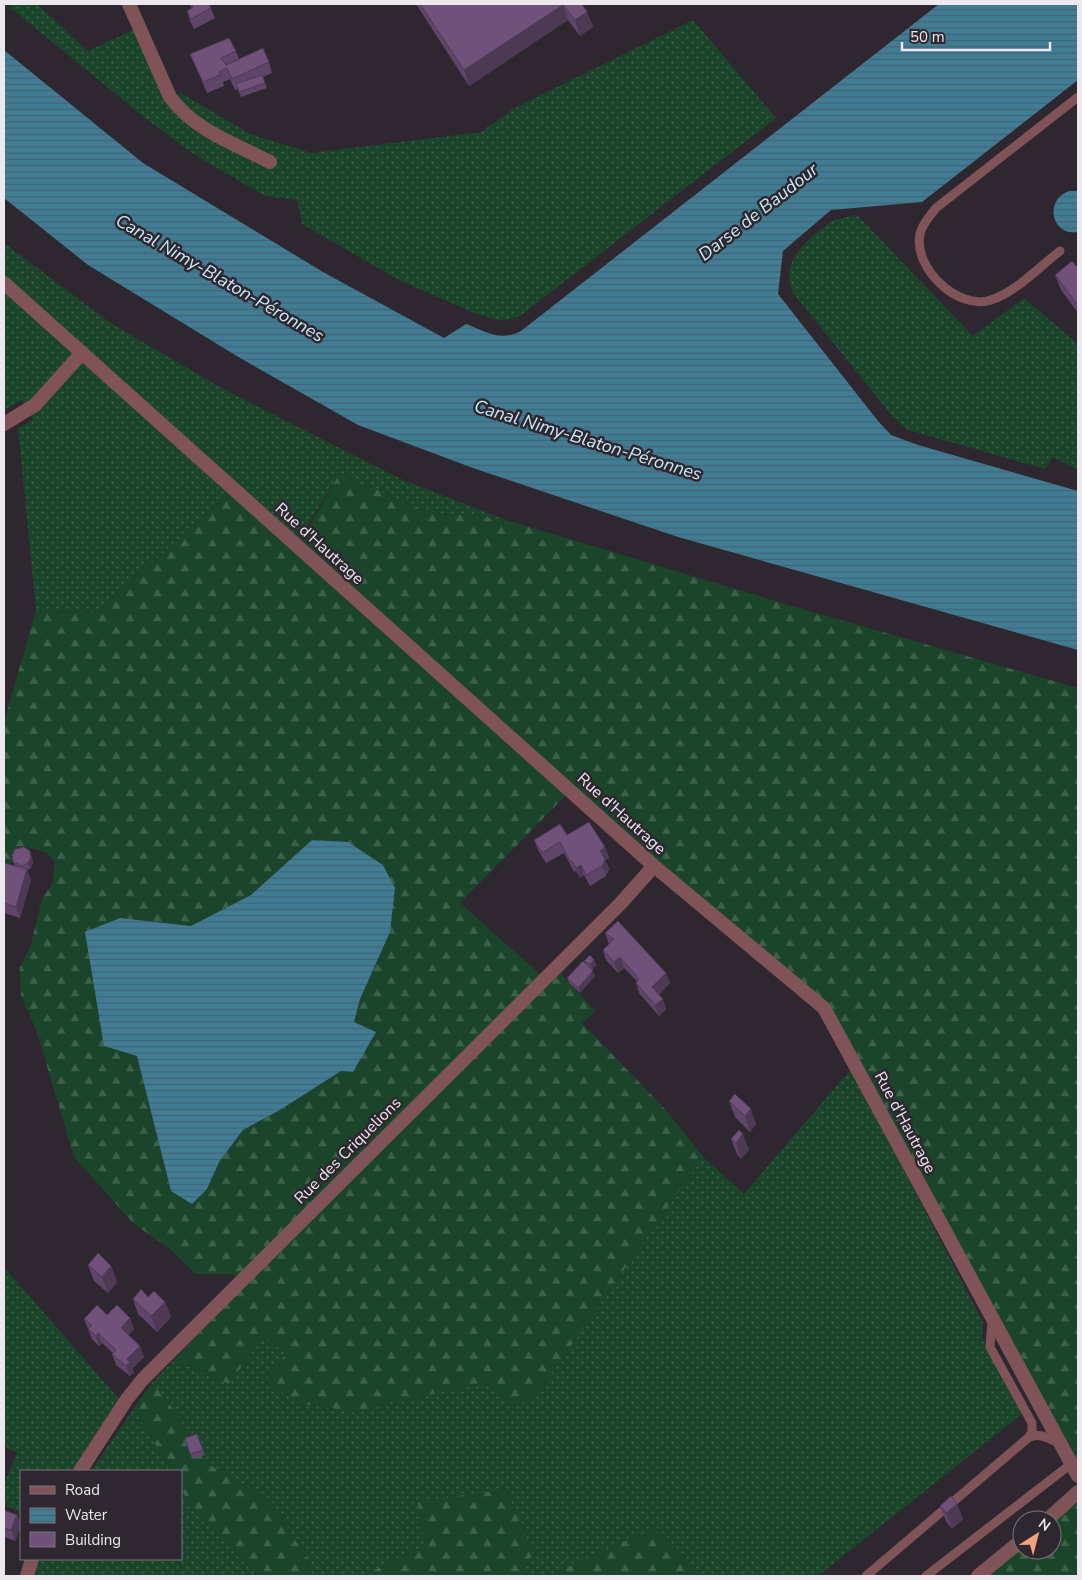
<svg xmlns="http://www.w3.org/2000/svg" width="1082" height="1580" font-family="'Nunito Sans',sans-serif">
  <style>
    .grass { fill: url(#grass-dots) }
    .forest { fill: url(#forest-firs); fill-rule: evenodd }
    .water { fill: url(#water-rules) }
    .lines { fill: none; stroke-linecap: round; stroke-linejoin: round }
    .service { stroke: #7f5357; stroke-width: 9 }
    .minor { stroke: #7f5357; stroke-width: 14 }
    .wall { fill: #5f4668 }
    .shaded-wall { fill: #4e3955 }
    .building { fill: #6f5179; stroke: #4e3955 }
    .labels { text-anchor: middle; stroke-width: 5; stroke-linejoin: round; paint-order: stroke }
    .street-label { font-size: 16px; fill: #ede8ee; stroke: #2e2730 }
    .water-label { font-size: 18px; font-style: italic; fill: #c8eaf9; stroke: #2e2730 }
  </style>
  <defs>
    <pattern id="grass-dots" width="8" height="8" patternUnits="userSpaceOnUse" patternTransform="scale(1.25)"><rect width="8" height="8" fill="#1a452a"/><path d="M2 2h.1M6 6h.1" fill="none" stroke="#3c6049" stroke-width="1.8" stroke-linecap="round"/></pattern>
    <pattern id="forest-firs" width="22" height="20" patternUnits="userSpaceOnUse" patternTransform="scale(1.25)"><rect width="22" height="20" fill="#1a452a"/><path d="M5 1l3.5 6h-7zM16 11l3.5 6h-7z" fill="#3c6049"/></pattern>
    <pattern id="water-rules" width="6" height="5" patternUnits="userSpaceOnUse" patternTransform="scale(1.25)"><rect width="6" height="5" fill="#417c95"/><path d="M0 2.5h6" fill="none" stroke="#446472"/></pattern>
  </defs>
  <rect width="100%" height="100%" fill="#2e2730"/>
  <path class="grass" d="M6,4H37L88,51L133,30L166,99L181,93L250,134L312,153L481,132L513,109L693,20L776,118L520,316L503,321L479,315L399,280L302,224L297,200L265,196L195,155L145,118Z
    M857,215L973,336L1024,298L1078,344V470L1053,457L1045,469L908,430L893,417L793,293C778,262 808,238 831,222C838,218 849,217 857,215Z
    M4,243L112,324L223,389L403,480L506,520L423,511L340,473L310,521L295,552L229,493L97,613L36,610L18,428L33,420L22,400L4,410Z
    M851,1069L983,1322L982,1337L1022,1414L818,1576H704L656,1527L548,1576H525L419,1502L424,1546L362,1576H312L309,1562L271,1501L208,1464L164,1395L151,1384L174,1360L229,1384L263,1337L286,1353L265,1382L303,1404L356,1412L485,1382L506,1402L533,1400L703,1157L744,1194Z
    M4,1267L119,1399L72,1471H21V1513L4,1505V1484L17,1453L4,1446Z
    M134,1408L171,1471H91Z
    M181,1489L194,1511L258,1576H36L39,1559H181Z"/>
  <path class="forest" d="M340,473L423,511L506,520L792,606L1078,688V1476L834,1024L570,791L460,903L550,983L561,974L595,1011L582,1023L666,1110L703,1157L533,1400C505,1409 504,1401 485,1382L356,1412L303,1404L265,1382L286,1353L263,1337L229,1384L174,1360L245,1285L232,1274H196L170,1249L134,1224L74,1157L36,1029L21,996L20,967L30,948L42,899L52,884L55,861L46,852L20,846L14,850L4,893V722L36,610L97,613L229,493L295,551ZM313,840L360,999L354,1022L375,1031L341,1071L280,1110L243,1130L219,1162L207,1189L171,1191L137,1056L120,918L191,926L251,895Z
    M151,1384L164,1395L208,1464L271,1501L309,1562L312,1576H258L194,1511L181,1489V1471H171L134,1408Z
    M506,1489L533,1552L523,1574L525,1576H362L424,1546L418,1502Z
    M1078,1492V1576H978L1022,1540V1550H1052V1520Z
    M656,1527L704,1576H548Z"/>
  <path class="water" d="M939,4H1078V80L922,202L831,210L783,251L778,294L878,421L891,435L918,445L1078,491V650L678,537L473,468L358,425L240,358L88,265L4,198V50L143,163L323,272L444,338L466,324C487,332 500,342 521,331Z
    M1069,191H1078V232C1051,236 1044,200 1069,191Z
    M312,840L348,842L383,865L395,888L390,932L360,999L354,1022L376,1032L353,1072L341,1071L280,1110L243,1130L219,1162L207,1189L192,1204L171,1191L137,1056L104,1046L85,932L120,918L191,926L251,895Z"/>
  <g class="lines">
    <path class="service" d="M1060,251C1039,267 1016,292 991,300C958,311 913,268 920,234C922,224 930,216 936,208L1078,97
      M992,1319L990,1347L1032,1423V1432L1028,1438
      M866,1576L1028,1438C1039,1432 1047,1438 1059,1443
      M926,1576L1071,1464"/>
    <path class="minor" d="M129,4L170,97C194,130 235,144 270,162
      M4,283L654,866L824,1008L1078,1476
      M4,424L35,405L82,353
      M80,1471L127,1399L143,1379L620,904L654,866
      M1047,1520L1078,1492
      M27,1576L32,1559
      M978,1576L1022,1540"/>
  </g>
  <path class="wall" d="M189,4H209L215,18L194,29L190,21L187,11L192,8Z
    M416,4H582L587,12L593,27L580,36L568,20L469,86Z
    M236,51L239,59L269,62L272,73L263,77L267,88L241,97L238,89L235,90L230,79L223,82L224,86L207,93L190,54Z
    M1078,268V313L1061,290L1055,275Z
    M567,835L605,847L609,858L605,860L609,869L606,876L590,886L584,875L580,878L576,871L574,872L564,853L546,863L538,850L534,840Z
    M31,856L33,863L30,869L27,870L31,880L20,918L4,913V863L15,866L13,862Z
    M605,933L666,973L670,983L659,995L666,1009L659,1016L639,993L636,983L637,981L624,968L618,973L606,960L603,950L609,944Z
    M594,960L596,965L592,970L595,976L580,993L569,983L567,978L585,964L584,961Z
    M729,1101L756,1124L750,1132L735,1117Z
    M731,1139L749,1150L741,1159L737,1154Z
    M88,1265L111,1266L117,1282L108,1293L94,1281Z
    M148,1297L165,1302L171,1317L157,1332L138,1314L133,1299Z
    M107,1315L130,1318L134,1329L128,1335L140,1346L144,1357L132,1369L134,1373L130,1376L116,1365L112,1354L113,1353L102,1343L99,1346L92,1339L84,1319Z
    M197,1434L205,1455L192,1459L185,1438Z
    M957,1504L963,1519L952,1529L946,1521L940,1506Z
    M4,1510L17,1515L21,1525L15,1541L4,1537Z"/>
  <path class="shaded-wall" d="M563,5L568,20L469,86L464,70Z
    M587,12L593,27L580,36L575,20Z
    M605,847L609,858L605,860L609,869L606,876L602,866L600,851Z
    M30,851L33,863L30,869L28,863Z
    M581,865L584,875L580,878L576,868Z
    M27,869L31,880L20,918L16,907Z
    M620,957L624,968L618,973L614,962Z
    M594,960L596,965L592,970L590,964Z
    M593,971L595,976L580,993L578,988Z
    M666,973L670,983L656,998L652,987Z
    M663,999L666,1009L659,1016L655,1005Z
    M751,1109L756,1124L750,1132L745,1116Z
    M743,1134L749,1150L741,1159L736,1143Z
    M111,1266L117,1282L108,1293L102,1277Z
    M165,1302L171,1317L157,1332L151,1316Z
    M130,1318L134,1329L125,1338L121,1328Z
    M98,1333L102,1343L99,1346L96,1336Z
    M140,1346L144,1357L132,1369L134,1373L130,1376L126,1366L127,1359Z
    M957,1504L963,1519L952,1529L946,1513Z
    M17,1515L21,1525L15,1541L11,1530Z"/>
  <path class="building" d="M191,4H209L211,8L191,19L187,11L193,7Z
    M420,4H582L587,12L575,20L563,5L464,70Z
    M229,38L236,51L221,58L226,65L263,48L269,62L232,79L227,68L219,72L220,75L203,82L190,54Z
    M262,75L265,83L239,92L236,84Z
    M1072,261L1078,268V305L1055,275Z
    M589,822L605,847L600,851L605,859L602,866L586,875L581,865L576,868L572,861H570L560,842L542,853L534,840L560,824L567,835Z
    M24,847L30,851L31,857L28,863L22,866L13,862L12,855L15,849Z
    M4,863L27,869L16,907L4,903Z
    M618,921L666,973L652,987L663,999L655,1005L636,983L639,979L629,967L620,957L614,962L603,950L614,939L605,933Z
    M590,955L594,960L590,964L584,961Z
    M583,961L593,971L578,988L567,978Z
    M735,1094L751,1109L745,1116L729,1101Z
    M739,1130L743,1134L736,1143L731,1139Z
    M98,1253L111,1266L102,1277L88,1265Z
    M141,1289L148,1297L154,1291L165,1302L151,1316L133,1299Z
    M97,1305L107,1315L117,1305L130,1318L121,1328L140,1346L127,1359L130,1362L126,1366L112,1354L116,1350L98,1333L96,1336L88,1329L92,1325L84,1319Z
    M197,1434L203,1450L190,1454L185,1438Z
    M951,1496L957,1504L946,1513L940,1506Z
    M4,1510L17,1515L11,1530L4,1528Z"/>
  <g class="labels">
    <g class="street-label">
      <text transform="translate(320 543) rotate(42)" y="6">Rue d'Hautrage</text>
      <text transform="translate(622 813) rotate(42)" y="6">Rue d'Hautrage</text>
      <text transform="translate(906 1122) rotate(62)" y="6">Rue d'Hautrage</text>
      <text transform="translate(347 1150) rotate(-45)" y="6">Rue des Criquelions</text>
    </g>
    <g class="water-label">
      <text transform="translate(758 212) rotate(-38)" y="6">Darse de Baudour</text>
      <text transform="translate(220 278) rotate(30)" y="6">Canal Nimy-Blaton-Péronnes</text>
      <text transform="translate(588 440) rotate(17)" y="6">Canal Nimy-Blaton-Péronnes</text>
    </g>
  </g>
  <rect width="1082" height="1580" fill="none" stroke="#ede8ee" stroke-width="10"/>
  <rect x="20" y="1470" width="162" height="90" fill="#2e2730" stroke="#7a747c"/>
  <rect x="30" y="1486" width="25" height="8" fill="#7f5357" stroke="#7a747c"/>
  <text x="65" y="1495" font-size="15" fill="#ede8ee">Road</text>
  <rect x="30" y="1508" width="25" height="15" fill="url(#water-rules)" stroke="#7a747c"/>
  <text x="65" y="1520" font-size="15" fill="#ede8ee">Water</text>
  <rect x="30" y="1532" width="25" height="15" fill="#6f5179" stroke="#7a747c"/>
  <text x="65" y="1545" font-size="15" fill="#ede8ee">Building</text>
  <g transform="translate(1037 1535) rotate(36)"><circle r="24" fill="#2e2730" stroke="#7a747c"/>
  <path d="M0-4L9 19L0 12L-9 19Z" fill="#f1a27b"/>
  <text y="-8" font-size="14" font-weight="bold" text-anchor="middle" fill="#ede8ee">N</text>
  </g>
  <path d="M902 42v8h148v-8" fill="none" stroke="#ede8ee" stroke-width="2.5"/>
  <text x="910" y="42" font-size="15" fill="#ede8ee" stroke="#2e2730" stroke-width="4" paint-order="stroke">50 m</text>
</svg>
